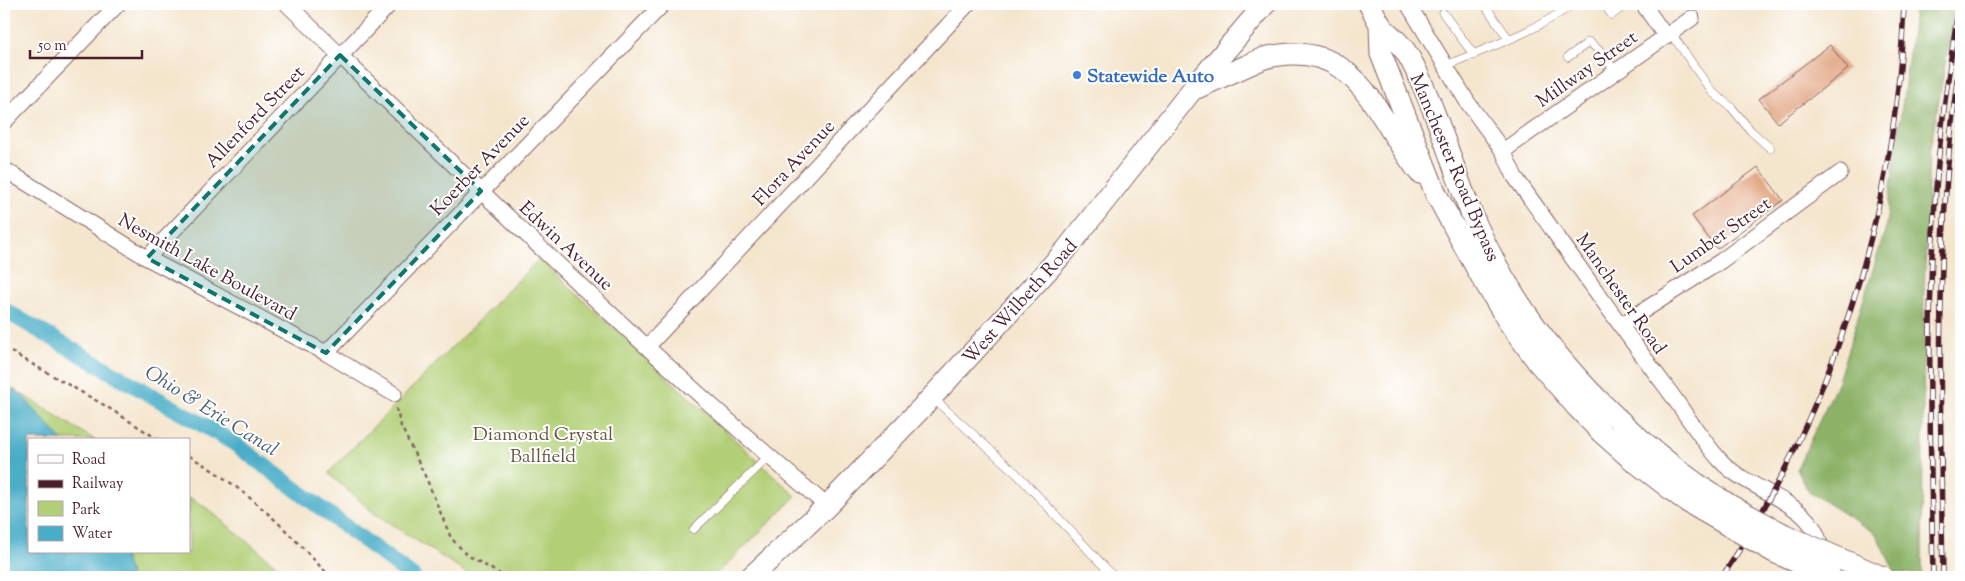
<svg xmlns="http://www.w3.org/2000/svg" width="1965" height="581" font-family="'Sorts Mill Goudy',serif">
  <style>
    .green { fill: #b1cf76; stroke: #7e7750 }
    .forest { fill: #8cb267; stroke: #6b6849 }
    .water { fill: #48adc7; stroke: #496679 }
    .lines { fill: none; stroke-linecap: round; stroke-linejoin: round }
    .canal { stroke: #48adc7; stroke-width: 16 }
    .building { fill: #e3a987 }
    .service-casing { stroke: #866464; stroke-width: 9 }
    .minor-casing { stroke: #866464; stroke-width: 17 }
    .secondary-casing { stroke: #866464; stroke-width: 23 }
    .path { stroke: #866464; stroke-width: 2.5; stroke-dasharray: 4 4; stroke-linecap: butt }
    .service { stroke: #fff; stroke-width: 8 }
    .minor { stroke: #fff; stroke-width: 15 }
    .secondary { stroke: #fff; stroke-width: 21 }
    .rail-casing { stroke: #4a1f2b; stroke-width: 5.5 }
    .rail { stroke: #fff; stroke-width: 4; stroke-dasharray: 11; stroke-linecap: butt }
    .secondary-bridge-casing { stroke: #866464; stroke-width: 23; stroke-linecap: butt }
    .secondary-bridge { stroke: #fff; stroke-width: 21 }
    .marked { fill: #0f766e; fill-opacity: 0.2; stroke: #0f766e; stroke-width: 4; stroke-dasharray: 10 6; stroke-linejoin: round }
    .shop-dot { fill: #3f7fe0; stroke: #fff; stroke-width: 2 }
    .labels { text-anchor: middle; stroke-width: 4; stroke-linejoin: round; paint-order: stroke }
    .street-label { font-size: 19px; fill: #4a1f2b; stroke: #fff }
    .shop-label { font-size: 19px; font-weight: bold; fill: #366cbe; stroke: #fff; text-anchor: start }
    .park-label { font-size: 19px; fill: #695442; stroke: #fff }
    .water-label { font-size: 20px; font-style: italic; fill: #495f71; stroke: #fff }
  </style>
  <rect width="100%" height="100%" fill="#fff"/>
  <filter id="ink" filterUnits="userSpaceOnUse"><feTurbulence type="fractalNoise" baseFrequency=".02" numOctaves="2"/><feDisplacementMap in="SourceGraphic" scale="10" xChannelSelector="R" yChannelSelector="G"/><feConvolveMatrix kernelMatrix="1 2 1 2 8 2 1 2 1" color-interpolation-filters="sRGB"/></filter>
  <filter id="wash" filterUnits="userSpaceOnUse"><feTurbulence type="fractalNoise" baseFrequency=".0096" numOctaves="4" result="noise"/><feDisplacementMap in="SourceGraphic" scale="20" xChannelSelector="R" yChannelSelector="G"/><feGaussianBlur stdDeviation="1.12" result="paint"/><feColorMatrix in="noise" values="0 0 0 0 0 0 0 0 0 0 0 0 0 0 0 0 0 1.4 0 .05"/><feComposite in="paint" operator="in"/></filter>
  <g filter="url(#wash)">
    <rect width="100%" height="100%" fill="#f4e5cd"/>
    <path class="green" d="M539,259L796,496L714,577H473L374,513L328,473Z
      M4,383L95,440H29V552H189V497L208,509L290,577H4Z"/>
    <path class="forest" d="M1914,4H1956L1929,155L1924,298L1922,575L1895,572L1876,534L1808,491L1797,469L1838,381L1885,231L1912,32Z"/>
    <path class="water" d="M4,387L20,393L62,440H29V552H123L131,577H4Z"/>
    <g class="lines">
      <path class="canal" d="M4,310L234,443L413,577"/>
    </g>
    <g id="blocks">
      <path class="building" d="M1830,45L1848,69L1778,123L1759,99Z
        M1758,167L1783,200L1717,249L1692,216Z"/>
    </g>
  </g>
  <g filter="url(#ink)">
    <use href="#blocks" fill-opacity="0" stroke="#866464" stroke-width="1"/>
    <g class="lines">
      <g class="service-casing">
        <path id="service" d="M1484,4L1508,38
          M1606,7L1612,15L1626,4
          M1443,13L1474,55
          M1671,33L1712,92L1731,107L1751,131L1770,148
          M1568,57L1589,42L1601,52L1616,72
          M1445,66C1489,47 1535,32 1573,4
          M934,399L1017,474L1114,577
          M694,529L768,457"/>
      </g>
      <g class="minor-casing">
        <path id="minor" d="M287,4C464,175 639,347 827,506
          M1408,4L1468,103L1503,151L1515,177C1565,247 1614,318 1666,387C1684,411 1700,438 1720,460C1751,495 1823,501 1821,558
          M1643,4L1666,37
          M4,122L118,4
          M1503,151L1692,18
          M4,169L147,258L326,353L394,394
          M147,258L390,4
          M1621,325L1721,261L1840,173
          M647,347L968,4
          M326,353L663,4"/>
      </g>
      <g class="secondary-casing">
        <path id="secondary" d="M1369,4C1373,10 1376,18 1380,24C1385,32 1395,38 1401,46C1409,54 1415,68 1420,79C1442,126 1455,176 1476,224C1524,331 1603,416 1697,484
          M1380,25L1381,54L1436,194L1477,269L1508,321L1538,362L1577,407L1602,433L1629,457L1686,501
          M1197,88L1264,58C1357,35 1374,115 1420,173
          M751,577L827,506L932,397L1066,250L1192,90L1265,4"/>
      </g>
      <path class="path" d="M4,348L104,405L159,440
        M396,408L401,426L427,480L451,538L467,555L505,577
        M189,456C230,479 267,510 299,544C310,555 320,567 331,577"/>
      <use href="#service" class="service"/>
      <use href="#minor" class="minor"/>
      <use href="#secondary" class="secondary"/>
      <g class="rail-casing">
        <path id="rail" d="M1722,577C1834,408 1897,207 1904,4
          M1933,577C1931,453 1926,327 1935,203C1939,136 1949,70 1959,4
          M1943,577C1940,402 1934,227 1961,54"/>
      </g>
      <use href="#rail" class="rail"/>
      <g class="secondary-bridge-casing">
        <path id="secondary-bridge" d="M1697,484L1731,506L1785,535L1882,577
          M1686,501L1774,552L1831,577"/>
      </g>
      <use href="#secondary-bridge" class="secondary-bridge"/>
    </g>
  </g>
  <path class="marked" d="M340,55L481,191L326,353L147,258Z"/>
  <circle class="shop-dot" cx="1077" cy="75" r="5"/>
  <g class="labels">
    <g class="street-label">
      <text transform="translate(1586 68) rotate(-35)" y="7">Millway Street</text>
      <text transform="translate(254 116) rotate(-46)" y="7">Allenford Street</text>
      <text transform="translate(793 162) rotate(-47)" y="7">Flora Avenue</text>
      <text transform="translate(479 164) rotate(-46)" y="7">Koerber Avenue</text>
      <text transform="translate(1456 167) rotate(67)" y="7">Manchester Road Bypass</text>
      <text transform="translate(1720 234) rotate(-35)" y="7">Lumber Street</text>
      <text transform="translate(567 245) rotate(43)" y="7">Edwin Avenue</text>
      <text transform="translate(208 266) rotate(29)" y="7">Nesmith Lake Boulevard</text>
      <text transform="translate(1622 293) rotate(55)" y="7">Manchester Road</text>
      <text transform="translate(1019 301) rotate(-48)" y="7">West Wilbeth Road</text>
    </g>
    <g class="shop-label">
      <text x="1087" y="82">Statewide Auto</text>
    </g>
    <g class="park-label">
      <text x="543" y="440">Diamond Crystal<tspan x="543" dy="22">Ballfield</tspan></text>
    </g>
    <g class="water-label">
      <text transform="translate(212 410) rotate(32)" y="7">Ohio &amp; Erie Canal</text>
    </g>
  </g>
  <rect width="1965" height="581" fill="none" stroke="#fff" stroke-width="20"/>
  <rect x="28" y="438" width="162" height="115" fill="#ffffff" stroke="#b7a5aa"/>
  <rect x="38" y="455" width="25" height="8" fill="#ffffff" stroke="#b7a5aa"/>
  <text x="72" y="464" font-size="15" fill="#4a1f2b">Road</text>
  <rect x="38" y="480" width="25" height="8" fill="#4a1f2b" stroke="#b7a5aa"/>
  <text x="72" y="488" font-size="15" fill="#4a1f2b">Railway</text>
  <rect x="38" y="501" width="25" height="15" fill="#b1cf76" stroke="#b7a5aa"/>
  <text x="72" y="514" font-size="15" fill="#4a1f2b">Park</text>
  <rect x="38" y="526" width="25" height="15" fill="#48adc7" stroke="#b7a5aa"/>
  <text x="72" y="538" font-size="15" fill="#4a1f2b">Water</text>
  <path d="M30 50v8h112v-8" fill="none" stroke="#4a1f2b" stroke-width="2.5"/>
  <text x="38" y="50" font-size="15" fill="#4a1f2b" stroke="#ffffff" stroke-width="4" paint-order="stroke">50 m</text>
</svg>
